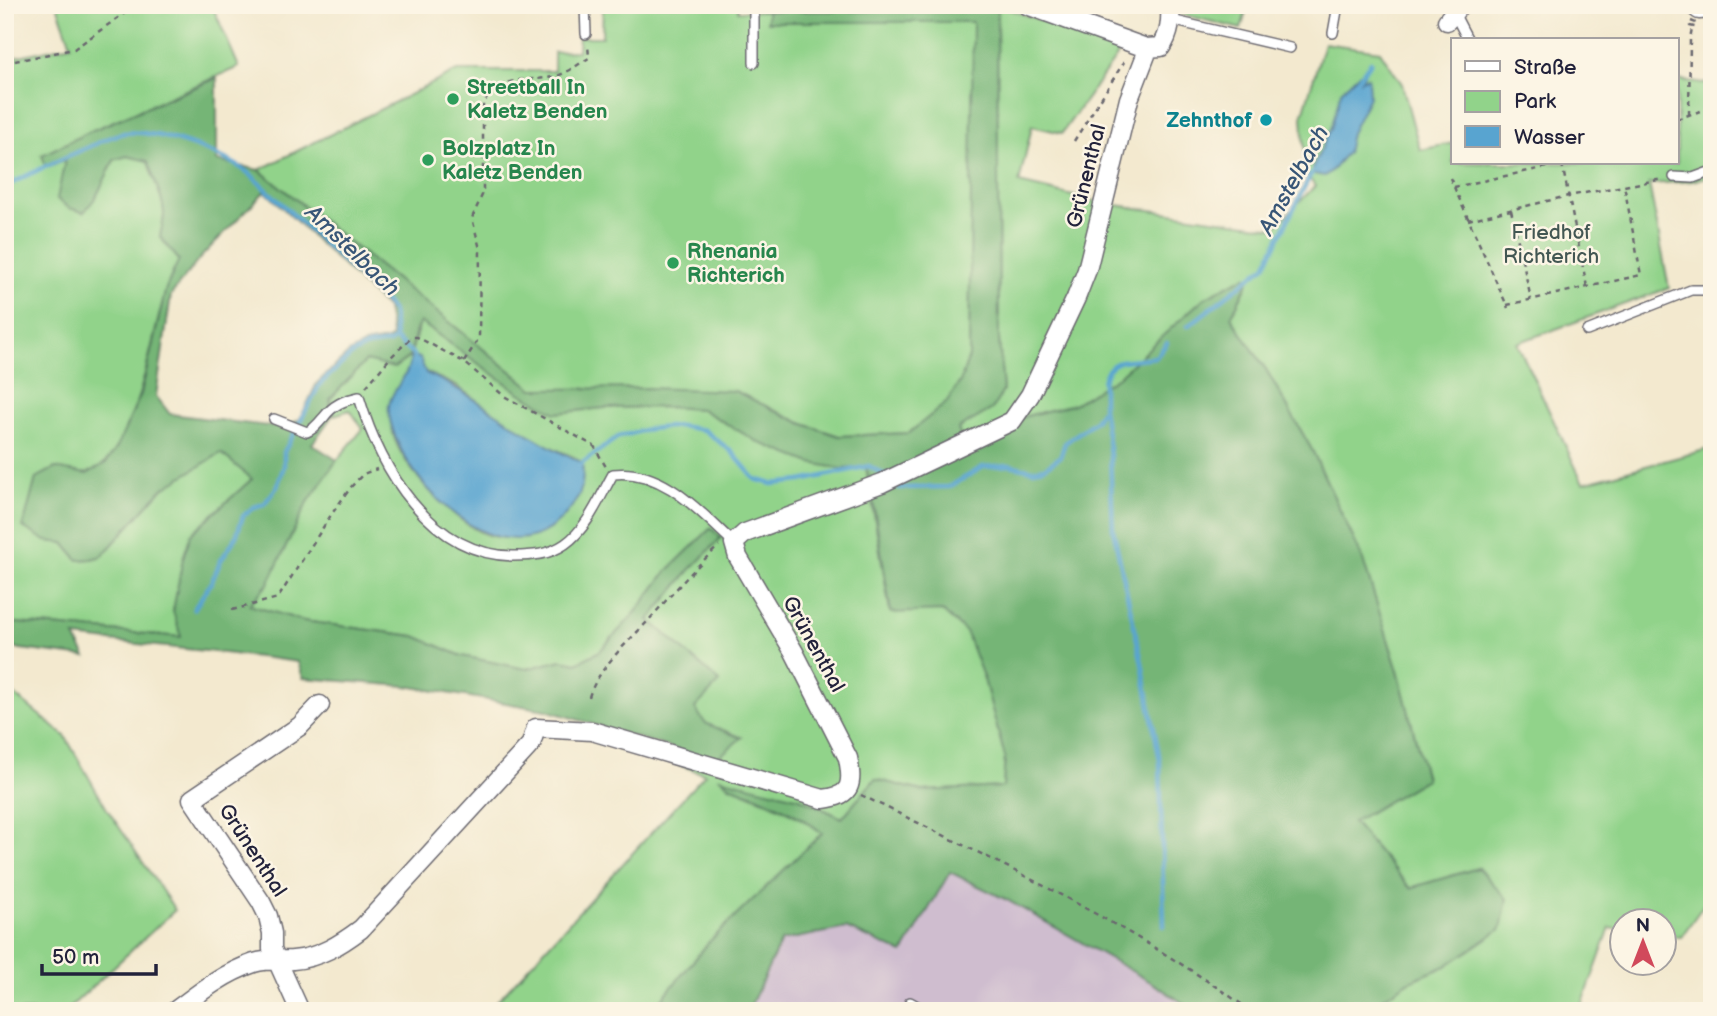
<svg xmlns="http://www.w3.org/2000/svg" width="1717" height="1016" font-family="'Balsamiq Sans',sans-serif">
  <style>
    .industrial { fill: #cfbdcf }
    .green { fill: #91d38a; stroke: #5a7a62; stroke-width: 2; fill-rule: evenodd }
    .forest { fill: #74b576; stroke: #4b6c58; stroke-width: 2; fill-rule: evenodd }
    .water { fill: #58a4d0; stroke: #3d6386; stroke-width: 2 }
    .lines { fill: none; stroke-linecap: round; stroke-linejoin: round }
    .stream { stroke: #58a4d0; stroke-width: 4.5 }
    .service-casing { stroke: #6b686f; stroke-width: 12 }
    .minor-casing { stroke: #6b686f; stroke-width: 21 }
    .path { stroke: #6b686f; stroke-width: 2.5; stroke-dasharray: 5 5; stroke-linecap: butt }
    .service { stroke: #fff; stroke-width: 9 }
    .minor { stroke: #fff; stroke-width: 18 }
    .leisure-dot { fill: #2e9e5b; stroke: #fcf5e5; stroke-width: 2.5 }
    .culture-dot { fill: #0f9aa8; stroke: #fcf5e5; stroke-width: 2.5 }
    .labels { text-anchor: middle; stroke-width: 5; stroke-linejoin: round; paint-order: stroke }
    .leisure-label { font-size: 21px; font-weight: bold; fill: #27864d; stroke: #fcf5e5; text-anchor: start }
    .culture-label { font-size: 21px; font-weight: bold; fill: #0d838f; stroke: #fcf5e5; text-anchor: end }
    .street-label { font-size: 21px; fill: #22223b; stroke: #fcf5e5 }
    .park-label { font-size: 21px; fill: #435753; stroke: #fcf5e5 }
    .water-label { font-size: 23px; font-style: italic; fill: #385677; stroke: #fcf5e5 }
  </style>
  <rect width="100%" height="100%" fill="#fcf5e5"/>
  <filter id="ink" filterUnits="userSpaceOnUse"><feTurbulence type="fractalNoise" baseFrequency=".0143" numOctaves="2"/><feDisplacementMap in="SourceGraphic" scale="14" xChannelSelector="R" yChannelSelector="G"/><feConvolveMatrix kernelMatrix="1 2 1 2 8 2 1 2 1" color-interpolation-filters="sRGB"/></filter>
  <filter id="wash" filterUnits="userSpaceOnUse"><feTurbulence type="fractalNoise" baseFrequency=".00686" numOctaves="4" result="noise"/><feDisplacementMap in="SourceGraphic" scale="28" xChannelSelector="R" yChannelSelector="G"/><feGaussianBlur stdDeviation="1.57" result="paint"/><feColorMatrix in="noise" values="0 0 0 0 0 0 0 0 0 0 0 0 0 0 0 0 0 1.4 0 .05"/><feComposite in="paint" operator="in"/></filter>
  <g filter="url(#wash)">
    <rect width="100%" height="100%" fill="#f3e9cf"/>
    <path class="industrial" d="M949,872L1006,899L1150,981L1196,1011H748L781,941L846,928L903,953Z"/>
    <path class="green" d="M57,5H212L239,67L93,130L42,155L66,160L96,197L114,160L127,156L148,161C152,178 164,197 164,214C164,221 161,230 160,237L179,260C174,270 169,279 166,290C152,331 136,462 87,473C79,475 64,470 55,468L46,541L64,543L78,560L91,559L102,556L162,489L221,453L252,479L191,534L173,611L182,637L5,622V59L71,45Z
      M603,5H738V11H767V22H974L969,356L961,380L947,403L909,433L839,436L801,423L735,391L533,389L259,170L457,71H554V52L578,51L579,37H602Z
      M997,5L1122,49L1062,133L1032,126L1019,183L1102,203L1274,228L1315,186L1306,174L1302,117L1324,43L1380,51L1402,84L1420,150L1453,143V163H1677V79L1702,84L1712,82V175L1693,181L1649,184L1669,288L1517,343L1583,483L1712,448V893L1681,937L1665,935L1664,922H1622V930L1610,928L1580,1011H1363L1410,981L1446,966L1478,868L1410,888L1353,822L1426,779L1398,671L1362,557L1312,450L1267,371L1231,317L1249,281L1246,277L1204,298L1118,377L1074,404L1011,420L964,445L958,429L992,409L1003,391L999,339Z
      M1180,5H1248L1241,29L1181,14Z
      M420,322L520,393L556,413L604,408L667,407L701,409L760,443L842,469L866,467L890,612L942,611L966,631L984,679L1005,757L1003,787L922,791L875,779L842,818L800,798L727,785C762,798 793,812 823,833L709,942L652,1011H488L705,774L651,755L741,737L704,723L695,708L719,681L649,620L689,571L721,538L711,529L667,571L636,612L600,651L577,663L561,660L526,669L462,656L414,636L304,621L248,605L268,584L306,505L337,460L363,429L350,410L334,415L330,399L366,361L394,368L410,357ZM410,365L455,385L512,425L546,445L574,457L580,463L533,536C517,538 500,540 485,534C454,522 393,460 392,426C392,399 399,389 410,365Z
      M5,687L65,736L107,809L175,910L66,1011H5Z"/>
    <path class="forest" d="M951,5H997L999,339L1003,391L992,409L958,429L964,445L1011,420L1074,404L1118,377L1204,298L1246,276L1249,280L1231,317L1267,371L1312,450L1362,557L1398,671L1426,779L1353,822L1410,888L1478,868L1507,899L1501,929L1446,966L1410,981L1363,1011H1196L1149,981L1007,900L950,872L903,953L846,928L781,941L748,1011H652L709,942L822,833C804,818 782,807 759,797C745,791 731,789 720,778L800,798L842,818L875,779L922,791L1003,787L1005,757L984,679L966,632L942,611L891,613L871,488L866,467L842,469L811,463L760,443L701,409L667,407L604,408L556,413L520,393L420,322L416,330L410,356L394,368L366,361L330,399L332,416L312,444L337,460L306,505L268,584L249,605L304,621L415,636L462,656L526,669L562,660L577,663L600,651L636,612L667,571L711,528L721,538L689,571L649,620L720,682L695,708L705,723L741,738L714,761L546,710L406,686L303,678L298,662C224,652 150,646 75,637L86,657L5,647V622L181,637L173,611L183,558L191,534L252,479L221,453L162,489L102,556L91,559L78,560L64,543L46,541L23,527L36,478L55,468L87,474L106,463L116,449L141,394L166,288L179,260L160,237C161,230 164,221 164,214C164,197 152,178 148,161L127,156L114,160L96,197L84,212L69,208L57,199L65,160L46,167L42,155L93,130L217,78V161L259,170L533,389L649,388L735,391L801,423L839,436L909,433L947,402L961,380L969,356L973,22H767V11H950ZM265,191L387,308L392,337L387,340L365,344L349,353L317,383L300,419L284,428L170,414L156,396L171,295L201,257Z"/>
    <path class="water" d="M1360,73L1364,75L1361,80L1368,77L1369,97L1351,133L1347,153C1337,161 1337,169 1324,176L1313,174L1312,169L1332,126L1341,91Z
      M413,356L420,358L426,373C481,397 527,440 582,462C585,486 581,497 565,515C508,580 421,498 397,441C393,431 387,416 389,405C392,388 409,377 411,357Z"/>
    <g class="lines">
      <path class="stream" d="M1360,76L1371,62
        M5,187C33,172 60,159 89,147C100,142 112,135 124,133C157,129 225,154 251,175L381,297L393,312L395,339L412,353L415,360
        M1188,326L1265,266L1310,176L1316,168
        M1103,408L1110,455L1113,529L1142,663L1160,761L1164,926
        M578,466L618,437L648,429L680,426L704,430L731,451L755,479L772,484L801,481L869,466L886,476
        M893,482L899,488L949,487L983,467L1009,465L1033,470L1044,468L1060,457L1065,443L1095,421L1103,408V381L1107,371L1113,365L1121,361L1156,357L1167,343
        M194,609L212,581L221,560L236,537L243,516L254,507L264,504L277,487L284,466V452L320,384L352,354L367,346L390,343L395,339"/>
    </g>
  </g>
  <g filter="url(#ink)">
    <g class="lines">
      <g class="service-casing">
        <path id="service" d="M585,5L586,34
          M754,5V63
          M1454,13L1468,40
          M1171,20L1290,48
          M1333,33L1338,5
          M1674,177L1693,178L1712,171
          M1587,331L1691,290H1712
          M274,419L307,432C316,428 317,424 324,417C333,405 344,400 359,397C380,468 430,555 513,556C532,556 549,555 565,544C587,529 600,497 613,474C663,468 700,512 734,543
          M905,1011L910,1002L926,1011"/>
      </g>
      <g class="minor-casing">
        <path id="minor" d="M1027,5L1146,48L1161,47C1170,34 1171,21 1170,5
          M1693,5L1699,10L1712,9
          M1447,21L1460,5
          M175,1011C200,992 224,973 254,963C267,959 280,961 293,960C319,958 341,944 361,929L531,744L536,728L592,731L823,799C852,796 853,784 848,758L794,652L738,557L734,543L745,533L882,483L1012,421L1030,395L1076,298L1087,270L1129,99L1146,55V48
          M300,1011L272,949V933L268,916L261,902L192,799L300,726L320,705"/>
      </g>
      <path class="path" d="M1691,21L1696,23L1695,27L1690,26Z
        M5,63L74,49L136,5
        M1689,115L1690,39L1692,28
        M1677,119L1712,107
        M1074,141L1124,62
        M1562,164L1587,287
        M1450,178L1508,308
        M1454,187L1566,163
        M1511,210L1531,299
        M1468,220L1568,196L1663,179
        M1507,305L1641,275L1624,185
        M464,362L479,338L480,249L472,218L483,193V104C501,74 524,82 553,77C565,75 578,64 589,58L588,44
        M366,387L390,358L412,337H417L464,362L504,396L594,446L606,467
        M232,610L278,598L331,515L351,487L363,474L377,469
        M589,697C598,668 628,642 648,621C671,595 693,569 719,546
        M861,795C994,860 1130,924 1251,1011"/>
      <use href="#service" class="service"/>
      <use href="#minor" class="minor"/>
    </g>
  </g>
  <g class="leisure-dot">
    <circle cx="453" cy="99" r="7"/>
    <circle cx="428" cy="160" r="7"/>
    <circle cx="673" cy="263" r="7"/>
  </g>
  <circle class="culture-dot" cx="1266" cy="120" r="7"/>
  <g class="labels">
    <g class="leisure-label">
      <text x="467" y="94">Streetball In<tspan x="467" dy="24">Kaletz Benden</tspan></text>
      <text x="442" y="155">Bolzplatz In<tspan x="442" dy="24">Kaletz Benden</tspan></text>
      <text x="687" y="258">Rhenania<tspan x="687" dy="24">Richterich</tspan></text>
    </g>
    <g class="culture-label">
      <text x="1252" y="127">Zehnthof</text>
    </g>
    <g class="street-label">
      <text transform="translate(1086 176) rotate(-76)" y="7">Grünenthal</text>
      <text transform="translate(814 644) rotate(61)" y="7">Grünenthal</text>
      <text transform="translate(253 850) rotate(57)" y="7">Grünenthal</text>
    </g>
    <g class="park-label">
      <text x="1551" y="239">Friedhof<tspan x="1551" dy="24">Richterich</tspan></text>
    </g>
    <g class="water-label">
      <text transform="translate(1293 180) rotate(-61)" y="8">Amstelbach</text>
      <text transform="translate(353 250) rotate(44)" y="8">Amstelbach</text>
    </g>
  </g>
  <rect width="1717" height="1016" fill="none" stroke="#fcf5e5" stroke-width="28"/>
  <rect x="1451" y="38" width="228" height="126" fill="#fcf5e5" stroke="#a5a1a1" stroke-width="2"/>
  <rect x="1465" y="61" width="35" height="10" fill="#ffffff" stroke="#a5a1a1" stroke-width="2"/>
  <text x="1514" y="74" font-size="21" fill="#22223b">Straße</text>
  <rect x="1465" y="91" width="35" height="21" fill="#91d38a" stroke="#a5a1a1" stroke-width="2"/>
  <text x="1514" y="108" font-size="21" fill="#22223b">Park</text>
  <rect x="1465" y="126" width="35" height="21" fill="#58a4d0" stroke="#a5a1a1" stroke-width="2"/>
  <text x="1514" y="144" font-size="21" fill="#22223b">Wasser</text>
  <g transform="translate(1643 942)"><circle r="33" fill="#fcf5e5" stroke="#a5a1a1" stroke-width="2"/>
  <path d="M0-5L12 26L0 18L-12 26Z" fill="#d1495b"/>
  <text y="-10" font-size="19" font-weight="bold" text-anchor="middle" fill="#22223b">N</text>
  </g>
  <path d="M42 964v10h114v-10" fill="none" stroke="#22223b" stroke-width="3.5"/>
  <text x="52" y="964" font-size="21" fill="#22223b" stroke="#fcf5e5" stroke-width="5" paint-order="stroke">50 m</text>
</svg>
